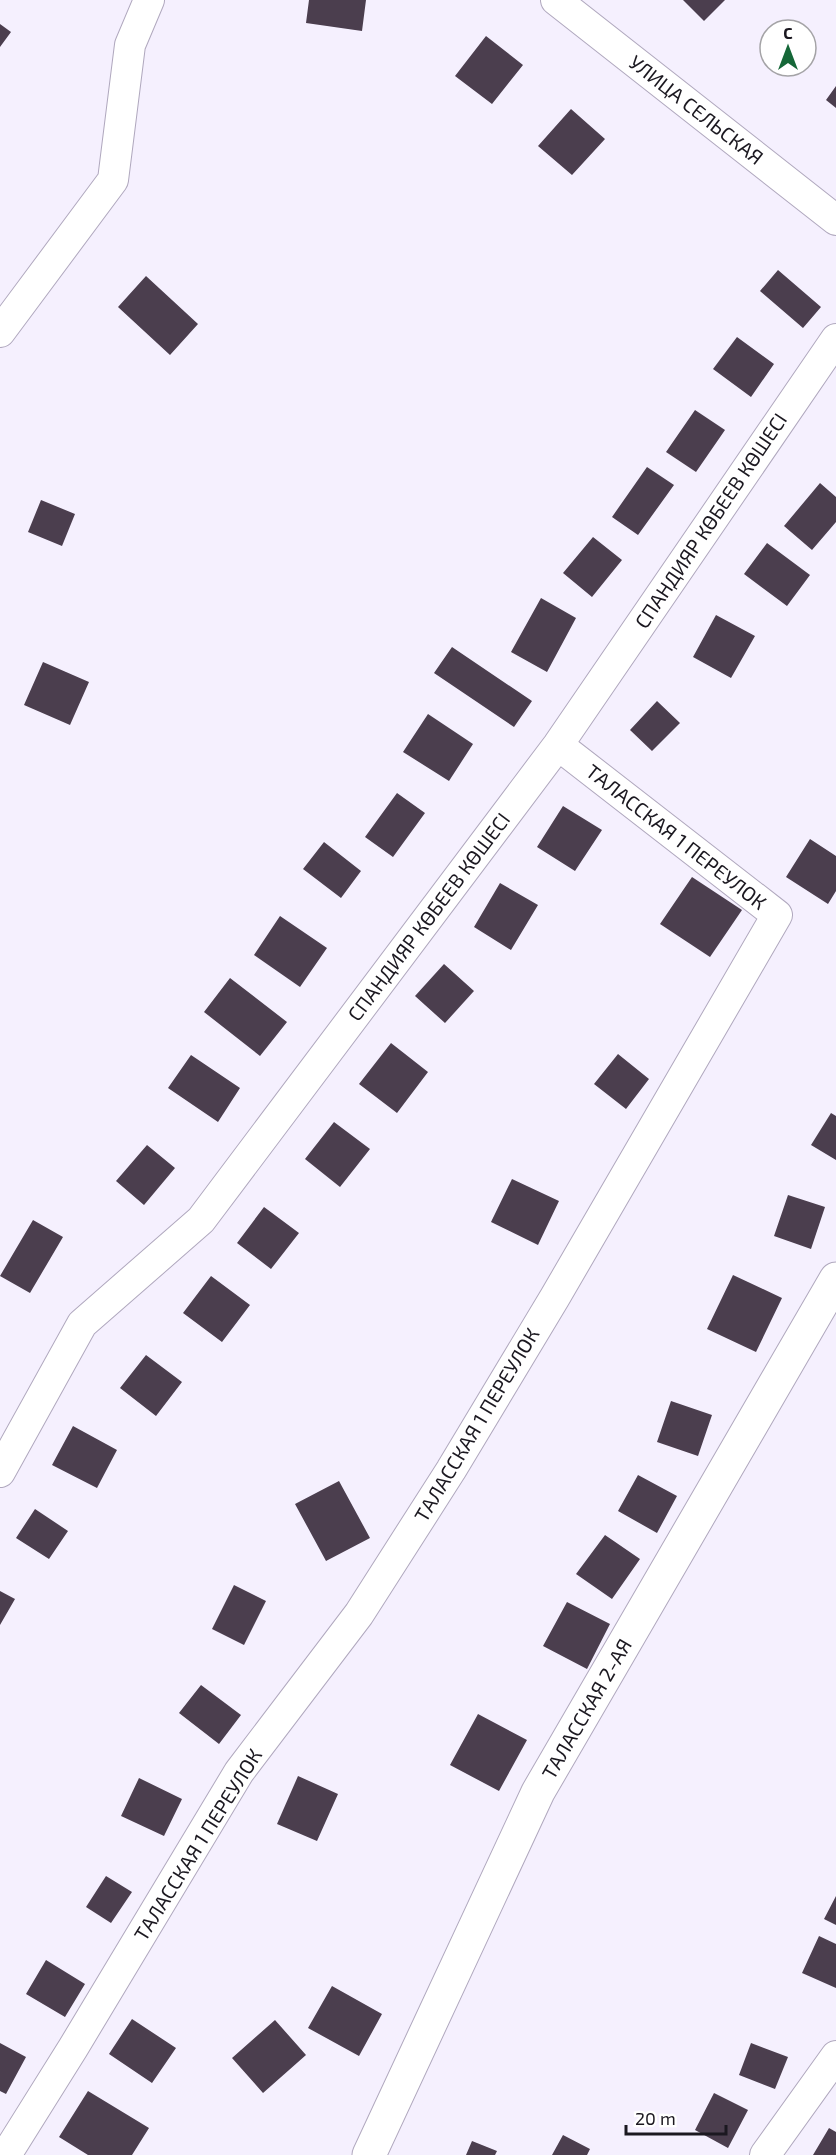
<svg xmlns="http://www.w3.org/2000/svg" width="836" height="2155" font-family="'Exo 2',sans-serif">
  <style>
    .building { fill: #4b3e4e }
    .lines { fill: none; stroke-linecap: round; stroke-linejoin: round }
    .street-casing { stroke: #b0a8be; stroke-width: 32 }
    .secondary-casing { stroke: #b0a8be; stroke-width: 35 }
    .street { stroke: #fff; stroke-width: 30 }
    .secondary { stroke: #fff; stroke-width: 33 }
    .labels { text-anchor: middle; stroke-width: 6; stroke-linejoin: round; paint-order: stroke }
    .street-label { font-size: 20px; fill: #1b1820; stroke: #fff }
  </style>
  <rect width="100%" height="100%" fill="#f5f0fe"/>
  <path class="building" d="M309,0H366L362,31L306,23Z
    M683,0H725L704,21Z
    M0,24L11,32L0,47Z
    M486,36L523,65L492,104L455,76Z
    M836,86V108L826,100Z
    M571,109L605,139L572,175L538,146Z
    M778,270L821,307L803,328L760,291Z
    M146,276L198,324L170,355L118,307Z
    M737,337L774,364L751,397L713,369Z
    M695,410L725,430L696,472L666,452Z
    M647,467L674,485L638,535L612,517Z
    M820,483L836,497V522L812,550L784,526Z
    M41,500L75,514L62,546L28,532Z
    M593,537L622,560L592,597L563,573Z
    M767,543L810,575L787,606L744,574Z
    M541,598L576,618L547,672L511,652Z
    M716,615L755,636L731,678L693,657Z
    M452,647L532,701L514,727L434,673Z
    M43,662L89,682L70,725L24,705Z
    M657,701L680,723L652,751L630,730Z
    M428,714L473,744L449,781L403,752Z
    M397,793L425,813L393,857L365,837Z
    M563,806L602,830L575,871L537,847Z
    M810,839L836,856V891L828,904L786,877Z
    M324,842L361,871L341,898L303,869Z
    M692,877L742,910L710,957L660,924Z
    M500,883L538,905L511,950L474,927Z
    M280,916L327,948L300,987L254,955Z
    M444,964L474,991L445,1023L415,996Z
    M230,978L287,1022L260,1056L204,1012Z
    M391,1043L428,1072L397,1113L359,1084Z
    M618,1054L649,1079L626,1109L594,1084Z
    M191,1055L240,1088L218,1122L168,1088Z
    M831,1113L836,1116V1160L811,1145Z
    M334,1122L370,1149L340,1187L305,1159Z
    M147,1145L175,1168L144,1205L116,1181Z
    M512,1179L559,1201L538,1245L491,1222Z
    M788,1195L825,1207L811,1249L774,1236Z
    M264,1207L299,1233L271,1269L237,1243Z
    M33,1220L63,1237L30,1293L0,1276Z
    M733,1275L782,1298L756,1352L707,1329Z
    M211,1276L250,1305L222,1342L183,1313Z
    M146,1355L182,1382L156,1416L120,1388Z
    M671,1401L712,1415L698,1456L657,1442Z
    M73,1426L117,1450L97,1488L52,1465Z
    M638,1475L677,1496L657,1533L618,1511Z
    M339,1481L370,1538L326,1561L295,1504Z
    M35,1509L68,1531L49,1559L16,1538Z
    M605,1535L640,1559L612,1599L576,1574Z
    M234,1585L266,1601L244,1645L212,1629Z
    M0,1591L15,1599L0,1625Z
    M567,1602L610,1624L587,1669L543,1646Z
    M201,1685L241,1715L219,1744L179,1713Z
    M478,1714L527,1740L499,1791L450,1765Z
    M298,1776L338,1794L317,1841L277,1824Z
    M139,1778L182,1799L164,1836L121,1816Z
    M106,1876L132,1892L111,1923L86,1907Z
    M836,1896V1925L824,1919Z
    M819,1936L836,1944V1988L802,1973Z
    M46,1960L85,1984L65,2017L26,1994Z
    M332,1986L382,2014L359,2056L308,2028Z
    M132,2019L176,2048L152,2083L109,2054Z
    M275,2020L306,2055L263,2093L232,2058Z
    M0,2043L26,2057L6,2094L0,2091Z
    M751,2043L788,2057L775,2089L739,2075Z
    M88,2091L149,2128L132,2155H88L59,2137Z
    M714,2093L748,2110L728,2148L695,2130Z
    M829,2128L836,2132V2155H813Z
    M563,2135L590,2149L587,2155H552Z
    M472,2141L497,2151L495,2155H466Z"/>
  <g class="lines">
    <g class="street-casing">
      <path id="street" d="M556,0L836,220
        M0,332L113,180L130,45L149,0
        M0,1472L82,1324L201,1220L558,745L836,339
        M6,2155L73,2048L239,1772L359,1614L451,1470L555,1297L777,915L558,745
        M765,2155L836,2056"/>
    </g>
    <g class="secondary-casing">
      <path id="secondary" d="M369,2155L538,1792L836,1279"/>
    </g>
    <use href="#street" class="street"/>
    <use href="#secondary" class="secondary"/>
  </g>
  <g class="labels">
    <g class="street-label">
      <text transform="translate(696 110) rotate(38)" y="7">УЛИЦА СЕЛЬСКАЯ</text>
      <text transform="translate(711 521) rotate(-56)" y="7">СПАНДИЯР КӨБЕЕВ КӨШЕСІ</text>
      <text transform="translate(676 837) rotate(38)" y="7">ТАЛАССКАЯ 1 ПЕРЕУЛОК</text>
      <text transform="translate(429 917) rotate(-53)" y="7">СПАНДИЯР КӨБЕЕВ КӨШЕСІ</text>
      <text transform="translate(477 1425) rotate(-59)" y="7">ТАЛАССКАЯ 1 ПЕРЕУЛОК</text>
      <text transform="translate(587 1709) rotate(-60)" y="7">ТАЛАССКАЯ 2-АЯ</text>
      <text transform="translate(198 1845) rotate(-58)" y="7">ТАЛАССКАЯ 1 ПЕРЕУЛОК</text>
    </g>
  </g>
  <g transform="translate(788 48)"><circle r="28" fill="#ffffff" stroke="#a4a3a6" stroke-width="1.5"/>
  <path d="M0-4.5L10 22L0 15L-10 22Z" fill="#156738"/>
  <text y="-9" font-size="16" font-weight="bold" text-anchor="middle" fill="#1b1820">С</text>
  </g>
  <path d="M626 2125v9h100v-9" fill="none" stroke="#1b1820" stroke-width="3"/>
  <text x="635" y="2125" font-size="18" fill="#1b1820" stroke="#ffffff" stroke-width="4.5" paint-order="stroke">20 m</text>
</svg>
